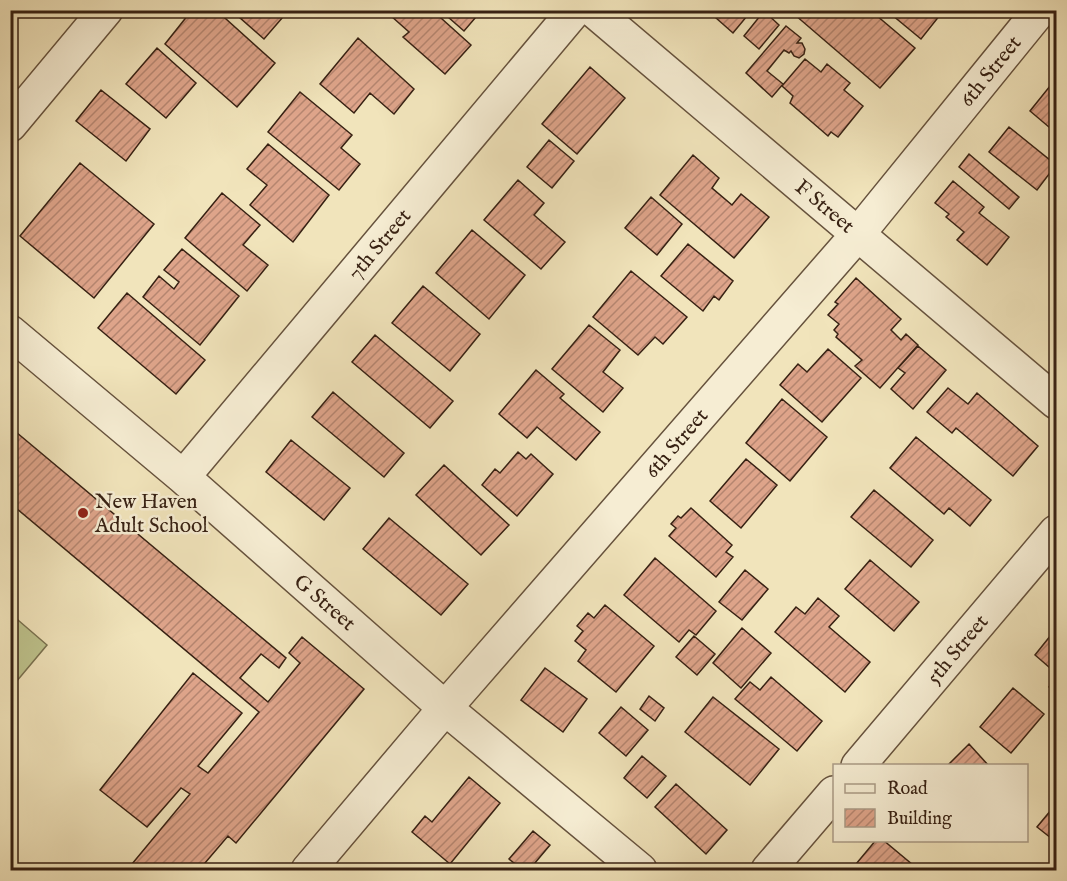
<svg xmlns="http://www.w3.org/2000/svg" width="1067" height="881" font-family="'IM FELL English',serif">
  <style>
    .garden { fill: #bec38d; stroke: #7a7250; stroke-width: 1.5 }
    .building { fill: url(#building-hatch); stroke: #372113; stroke-width: 1.5 }
    .lines { fill: none; stroke-linecap: round; stroke-linejoin: round }
    .street-casing { stroke: #66523d; stroke-width: 36 }
    .street { stroke: #f6edd3; stroke-width: 33 }
    .poi-dot { fill: #8f2418; stroke: #f6edd3; stroke-width: 2 }
    .labels { text-anchor: middle; stroke-width: 5; stroke-linejoin: round; paint-order: stroke }
    .street-label { font-size: 21px; fill: #372113; stroke: #f6edd3 }
    .poi-label { font-size: 21px; fill: #372113; stroke: #f6edd3; text-anchor: start }
  </style>
  <defs>
    <pattern id="building-hatch" width="6" height="6" patternUnits="userSpaceOnUse" patternTransform="scale(1.5)"><rect width="6" height="6" fill="#dea48a"/><path d="M-1 1l2-2M0 6l6-6M5 7l2-2" fill="none" stroke="#b58570"/></pattern>
  </defs>
  <rect width="100%" height="100%" fill="#f1e4bb"/>
  <filter id="stains"><feTurbulence type="fractalNoise" baseFrequency=".00333" numOctaves="4"/><feColorMatrix values="0 0 0 0 .2 0 0 0 0 .09 0 0 0 0 .02 0 0 0 .5 -.17"/></filter>
  <radialGradient id="worn" r=".72"><stop offset=".6" stop-color="#630" stop-opacity="0"/><stop offset="1" stop-color="#630" stop-opacity=".3"/></radialGradient>
  <path class="garden" d="M11,614L47,645L11,688Z"/>
  <path class="building" d="M192,10H216L275,63L237,107L165,44Z
    M231,10H289L264,39Z
    M396,10H432L471,45L445,74L403,37L409,32L391,16Z
    M440,10H482L464,31Z
    M707,10H752L733,33Z
    M799,10H870L915,48L880,88L795,15Z
    M886,10H944L921,39Z
    M764,11L779,25L759,49L744,36Z
    M786,26L801,38L797,43H802L805,49L804,54L799,58L794,56L791,51L789,53L784,50L767,71L783,84L772,97L746,73Z
    M358,38L414,89L394,114L370,93L354,113L320,84Z
    M157,48L196,83L166,118L126,84Z
    M805,59L821,72L827,64L850,83L844,90L863,106L838,137L831,132L828,136L790,103L793,96L782,86Z
    M590,67L625,98L577,154L542,124Z
    M1050,86L1056,92V133L1030,111Z
    M101,90L150,129L126,161L76,121Z
    M300,92L352,135L341,148L360,164L339,190L268,132Z
    M1009,127L1056,165L1037,190L989,152Z
    M549,140L574,161L552,188L527,167Z
    M268,144L329,195L293,242L250,205L267,185L247,169Z
    M969,154L1019,197L1009,209L959,167Z
    M693,155L719,178L712,188L732,205L741,194L769,217L734,258L660,195Z
    M80,163L154,224L94,298L20,236Z
    M518,180L544,203L534,215L565,242L541,269L484,220Z
    M953,181L984,207L979,213L1009,237L987,265L957,240L964,232L946,217L949,214L935,203Z
    M222,193L260,225L243,245L268,265L247,291L185,238Z
    M651,197L682,224L657,255L625,228Z
    M472,230L525,275L489,319L436,273Z
    M688,244L733,281L719,300L714,296L703,311L661,276Z
    M182,249L239,296L200,345L143,297L159,276L174,289L179,282L164,270Z
    M631,271L687,317L663,344L655,337L638,355L593,317Z
    M856,278L901,319L891,330L901,340L906,334L918,345L880,388L855,366L862,360L836,337L838,334L834,330L839,324L828,315L838,304L835,302Z
    M423,286L480,334L450,371L392,323Z
    M127,293L205,360L176,394L98,328Z
    M589,325L620,350L603,372L623,388L603,412L552,369Z
    M375,335L453,401L430,428L352,362Z
    M918,346L946,370L913,409L891,389L905,373L898,368Z
    M828,349L861,378L822,422L780,385L798,364L807,372Z
    M536,370L564,394L560,398L600,432L576,460L537,427L527,438L499,414Z
    M948,388L968,404L977,393L1038,446L1013,476L956,428L952,433L927,412Z
    M333,392L404,453L384,477L312,417Z
    M782,399L827,437L790,481L746,443Z
    M10,427L286,658L279,668L261,654L240,678L268,702L300,663L289,653L302,637L364,689L236,843L228,836L199,870H127L190,794L181,788L147,827L100,790L193,673L242,713L198,766L208,773L259,712L10,503Z
    M916,437L991,500L970,526L949,508L944,514L890,468Z
    M291,440L350,488L324,520L266,472Z
    M518,452L526,459L531,454L553,474L517,516L482,485L495,469L500,473Z
    M746,459L777,485L741,528L710,501Z
    M444,465L509,525L481,555L416,495Z
    M874,490L933,540L911,567L851,517Z
    M691,508L732,545L726,552L733,557L716,577L669,536L676,528L671,524L678,516L681,518Z
    M389,518L468,584L441,615L363,549Z
    M655,558L716,611L696,635L689,630L679,642L624,595Z
    M870,560L919,602L894,631L845,589Z
    M745,570L768,589L742,620L719,602Z
    M818,598L839,616L829,627L870,662L845,692L775,632L796,607L805,614Z
    M605,605L654,646L616,692L578,661L586,650L575,641L583,631L577,626L588,613L594,618Z
    M742,628L771,653L741,688L713,663Z
    M1055,630H1056V673L1035,655Z
    M694,636L715,654L697,675L676,657Z
    M545,668L587,699L563,732L521,700Z
    M771,677L822,721L797,751L735,699L750,682L760,690Z
    M1056,678V693L1049,687Z
    M1013,688L1044,714L1011,753L980,727Z
    M649,696L664,708L655,721L640,709Z
    M713,697L779,749L750,785L685,732Z
    M621,707L648,730L626,756L599,733Z
    M969,744L989,766H947Z
    M642,756L666,776L647,798L624,778Z
    M469,777L500,803L450,864L412,832L425,816L432,822Z
    M676,784L727,830L706,854L655,807Z
    M1056,804V842L1037,827Z
    M533,831L550,845L529,870H523L509,859Z
    M876,840H883L919,870H851Z"/>
  <g class="lines">
    <g class="street-casing">
      <path id="street" d="M593,10L1056,402
        M10,125L106,10
        M10,332L183,477L445,708L640,870
        M183,477L575,10
        M858,766L1056,532
        M308,870L445,708L858,234L1040,10
        M768,870L834,793"/>
    </g>
    <use href="#street" class="street"/>
  </g>
  <circle class="poi-dot" cx="83" cy="513" r="6"/>
  <g class="labels">
    <g class="street-label">
      <text transform="translate(990 71) rotate(-51)" y="7">6th Street</text>
      <text transform="translate(825 206) rotate(40)" y="7">F Street</text>
      <text transform="translate(379 244) rotate(-50)" y="7">7th Street</text>
      <text transform="translate(676 443) rotate(-49)" y="7">6th Street</text>
      <text transform="translate(325 602) rotate(41)" y="7">G Street</text>
      <text transform="translate(957 649) rotate(-50)" y="7">5th Street</text>
    </g>
    <g class="poi-label">
      <text x="95" y="508">New Haven<tspan x="95" dy="24">Adult School</tspan></text>
    </g>
  </g>
  <rect width="1067" height="881" fill="none" stroke="#f1e4bb" stroke-width="36"/>
  <rect x="12" y="12" width="1043" height="857" fill="none" stroke="#372113" stroke-width="3"/>
  <rect x="18" y="18" width="1031" height="845" fill="none" stroke="#372113" stroke-width="1.5"/>
  <rect x="833" y="764" width="195" height="78" fill="#f6edd3" stroke="#aa9b86" stroke-width="1.5"/>
  <rect x="845" y="784" width="30" height="9" fill="#f6edd3" stroke="#aa9b86" stroke-width="1.5"/>
  <text x="887" y="794" font-size="18" fill="#372113">Road</text>
  <rect x="845" y="809" width="30" height="18" fill="url(#building-hatch)" stroke="#aa9b86" stroke-width="1.5"/>
  <text x="887" y="824" font-size="18" fill="#372113">Building</text>
  <rect width="100%" height="100%" filter="url(#stains)"/>
  <rect width="100%" height="100%" fill="url(#worn)"/>
</svg>
